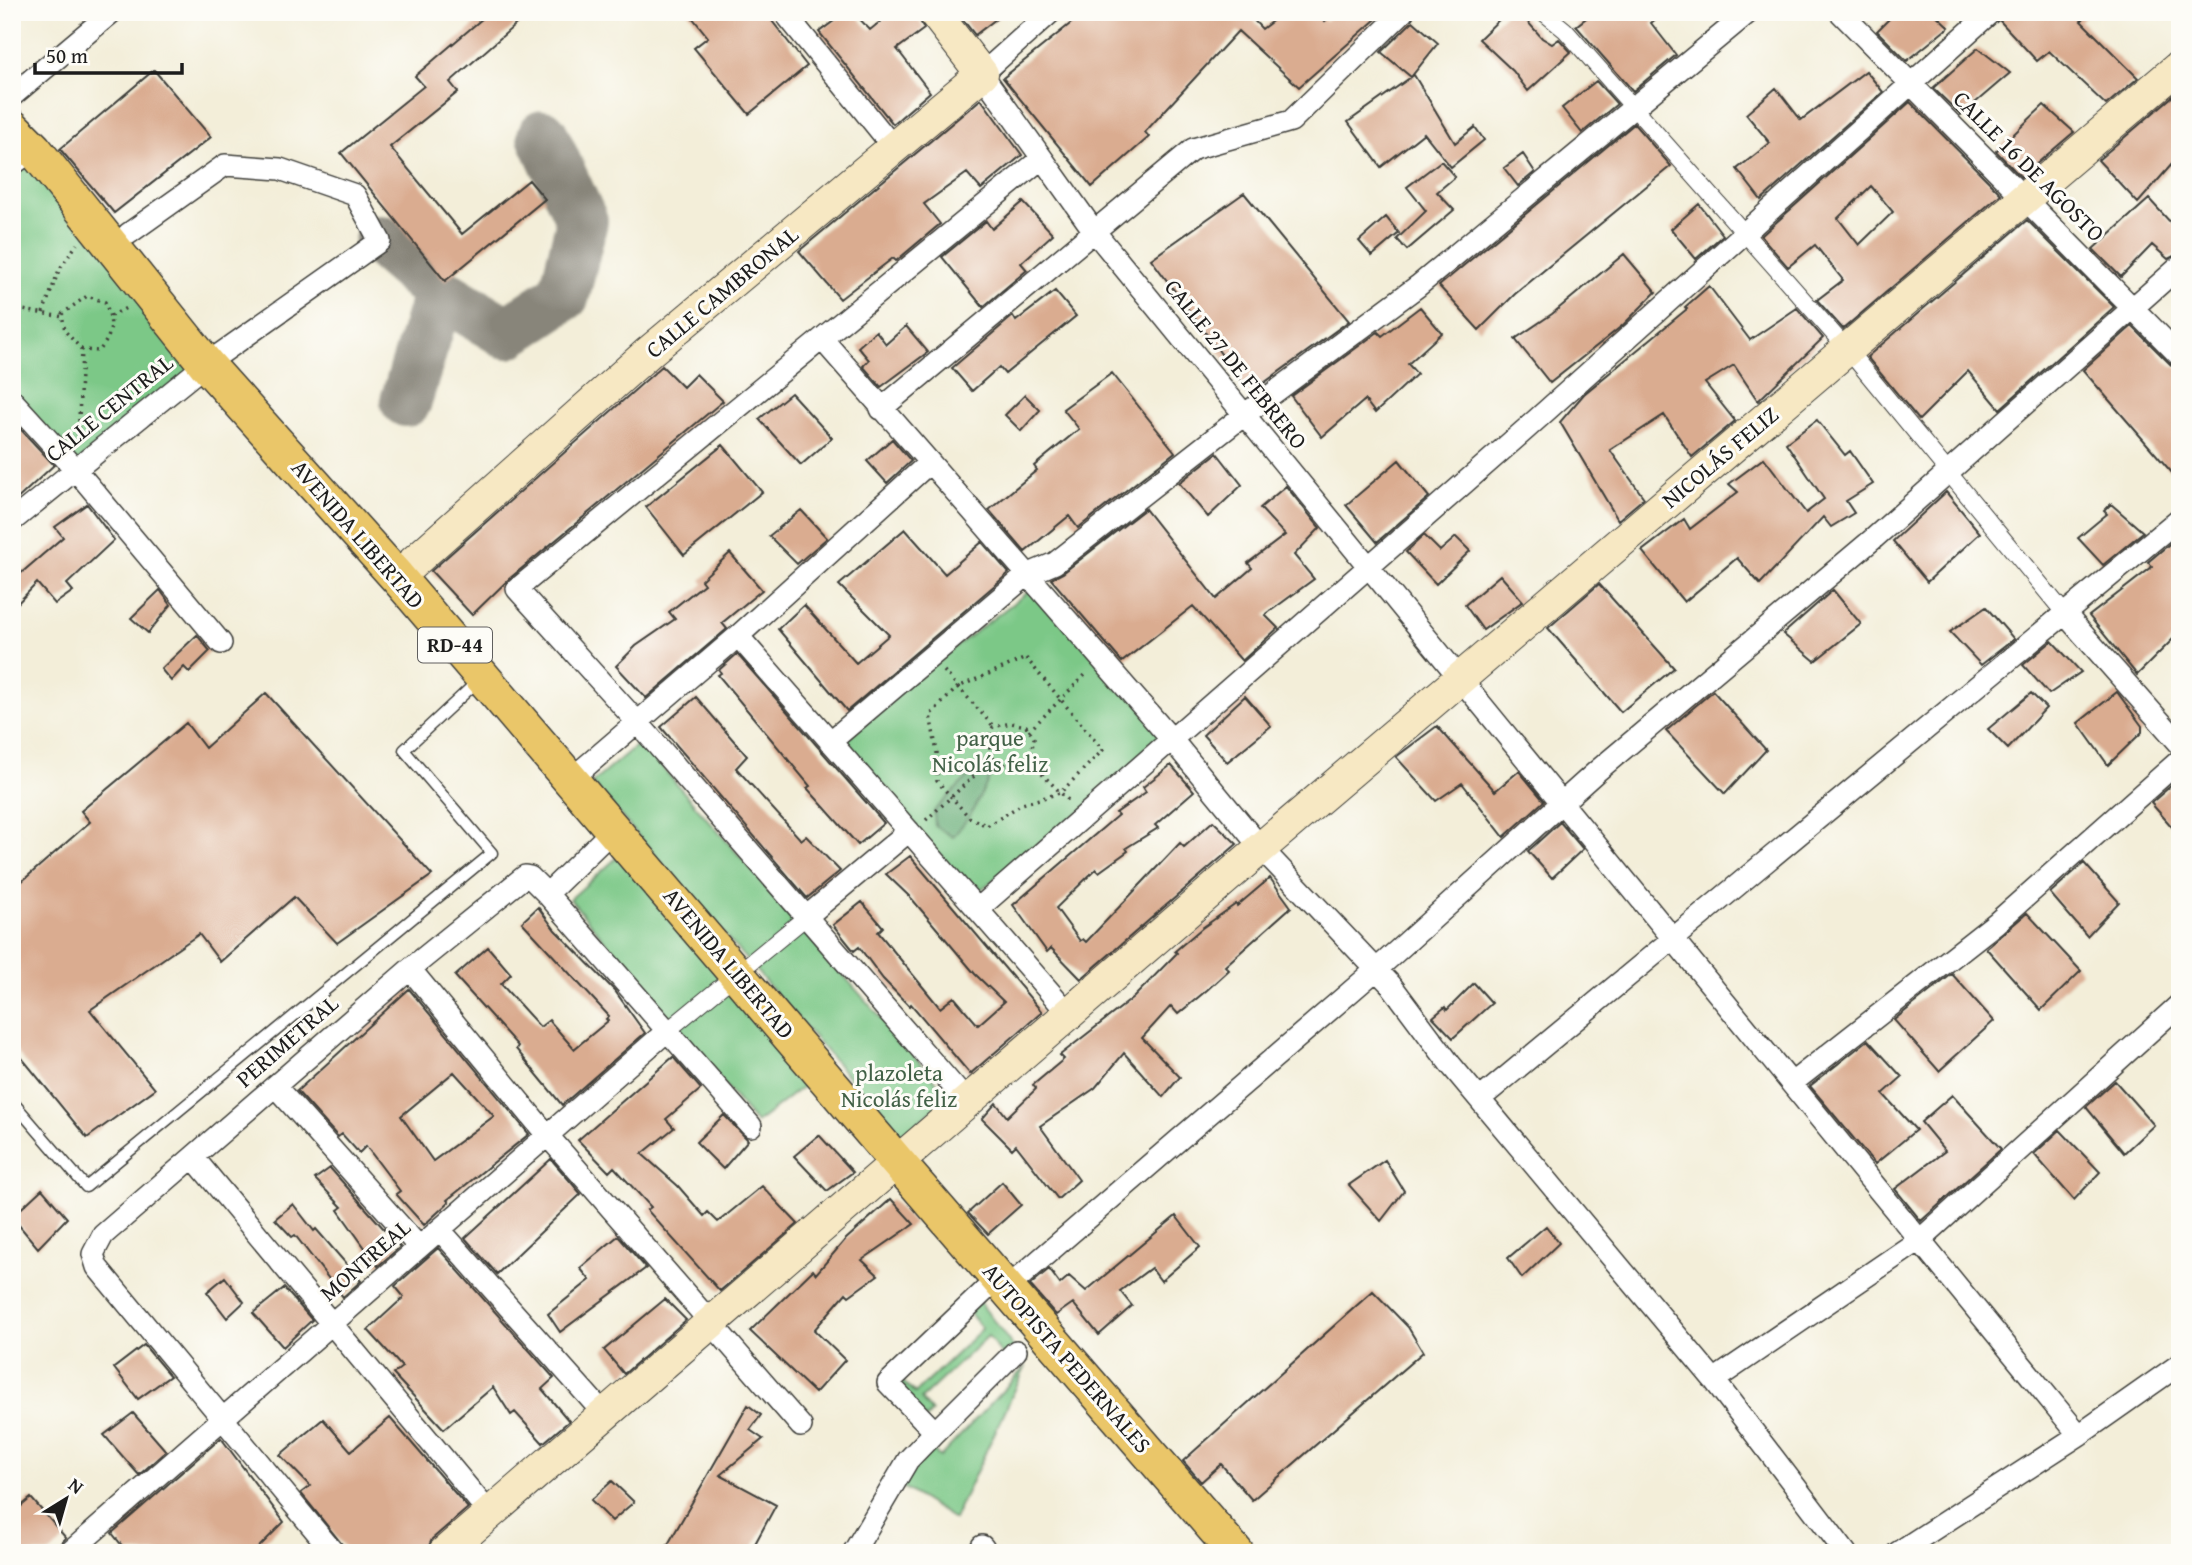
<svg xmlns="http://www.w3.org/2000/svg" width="2192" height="1565" font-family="'Gentium Book Plus',serif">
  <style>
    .green { fill: #7bc887; stroke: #4c7252; stroke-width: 2 }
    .forest { fill: #64ac74; stroke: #406448; stroke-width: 2 }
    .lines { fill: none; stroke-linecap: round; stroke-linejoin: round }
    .taxiway { stroke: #88857a; stroke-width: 52 }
    .building { fill: #daac90; fill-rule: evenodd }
    .service-casing { stroke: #3c3c38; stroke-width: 13 }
    .pedestrian-casing { stroke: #3c3c38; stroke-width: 18 }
    .minor-casing { stroke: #3c3c38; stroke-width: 24 }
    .secondary-casing { stroke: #3c3c38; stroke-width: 34 }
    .primary-casing { stroke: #3c3c38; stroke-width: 38 }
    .path { stroke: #3c3c38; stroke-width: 3.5; stroke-dasharray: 2 5; stroke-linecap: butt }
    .service { stroke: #fff; stroke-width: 10 }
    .pedestrian { stroke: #fff; stroke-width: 16 }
    .minor { stroke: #fff; stroke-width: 21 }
    .secondary { stroke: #f7e8c3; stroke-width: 32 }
    .primary { stroke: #eac669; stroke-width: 35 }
    .labels { text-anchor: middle; stroke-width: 6; stroke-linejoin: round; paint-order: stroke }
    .shield { fill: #fdfcf7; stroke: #605f5e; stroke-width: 2 }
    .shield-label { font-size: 21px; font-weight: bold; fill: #1c1c1c }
    .street-label { font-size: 23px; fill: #1c1c1c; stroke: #fdfcf7 }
    .park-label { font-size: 23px; fill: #426147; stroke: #fdfcf7 }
  </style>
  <rect width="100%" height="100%" fill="#fdfcf7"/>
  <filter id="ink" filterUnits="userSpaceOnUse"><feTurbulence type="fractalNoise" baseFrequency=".0143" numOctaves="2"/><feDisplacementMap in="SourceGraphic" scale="14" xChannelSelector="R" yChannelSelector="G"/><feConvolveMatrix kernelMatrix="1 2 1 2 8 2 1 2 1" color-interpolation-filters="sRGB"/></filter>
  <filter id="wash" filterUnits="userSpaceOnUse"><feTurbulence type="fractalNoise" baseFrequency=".00686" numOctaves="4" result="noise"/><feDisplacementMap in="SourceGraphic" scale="28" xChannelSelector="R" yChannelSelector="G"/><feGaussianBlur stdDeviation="1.57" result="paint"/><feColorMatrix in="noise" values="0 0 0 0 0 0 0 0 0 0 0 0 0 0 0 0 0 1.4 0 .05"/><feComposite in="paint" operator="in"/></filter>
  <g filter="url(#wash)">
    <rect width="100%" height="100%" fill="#f3eed9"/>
    <path class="green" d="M40,157L206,364L75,469L12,400V176Z
      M1037,585L1172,740L969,899L830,742Z
      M640,742L949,1096L901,1137L592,783Z
      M621,854L815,1077L756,1123L570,899Z
      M979,1301L1014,1348L1004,1357L988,1336L921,1399L932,1412L926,1419L892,1384L899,1378L915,1393L982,1329L969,1312Z
      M1026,1366L954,1519L898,1484L928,1445L940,1457Z"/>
    <path class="forest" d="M980,765L995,767L971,814L953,837L935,826L934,811Z"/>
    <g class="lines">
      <path class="taxiway" d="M380,241L439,292L507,333L564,295L582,221L543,136
        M406,401L439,292"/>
    </g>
    <g id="blocks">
      <path class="building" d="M490,12H530L450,82L458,92L390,147L462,234L529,180L545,199L445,281L341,153L424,86L415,76Z
        M688,12H765L807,66L749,114L694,48L708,37Z
        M846,12H853L870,30L892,12H916L924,29L897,49L930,92L893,124L819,32Z
        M957,12H1005L975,35Z
        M1085,12H1246L1262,29L1284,12H1317L1325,21L1335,12H1384L1299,87L1238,31L1145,132L1149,137L1092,187L1003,78Z
        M1507,12H1519L1542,38L1552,44L1559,39L1571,52L1528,91L1513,71L1479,39Z
        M1594,12H1664L1651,23L1676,55L1633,91L1576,26Z
        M1896,12H1933L1949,27L1907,61L1877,31Z
        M2004,12H2091L2081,21L2138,78L2106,105L2049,51L2037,61L2000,21Z
        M1413,21L1438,43L1411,77L1381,52Z
        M1978,48L2010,73L1961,115L1933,88Z
        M154,70L211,137L114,213L60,149Z
        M1866,71L1883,92L1761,200L1737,169L1770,143L1746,114L1776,88L1801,120Z
        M1414,75L1455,143L1475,127L1484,140L1451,167L1424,133L1381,167L1348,122Z
        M1596,81L1617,104L1582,133L1562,108Z
        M2180,90V155L2138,203L2098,160Z
        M981,99L1022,155L981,189L967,173L924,204L940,224L896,261L893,258L840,299L799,251Z
        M1910,102L2001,194L1843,329L1817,300L1843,280L1815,245L1788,267L1761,236ZM1871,186L1893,212L1859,245L1838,218Z
        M2044,105L2074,132L2021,177L1996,151Z
        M1634,124L1671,166L1515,294L1479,330L1439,286Z
        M1523,154L1535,172L1518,186L1504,168Z
        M1441,161L1455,177L1437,192L1454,210L1407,250L1397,239L1426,211L1407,187Z
        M1244,193L1349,321L1250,393L1151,259Z
        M2149,199L2172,224L2180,216V253L2168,259L2152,245L2121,277L2093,249Z
        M1023,202L1053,234L1021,263L1027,270L983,307L942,257L986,221L992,229Z
        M1699,204L1723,235L1696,259L1671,229Z
        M1386,217L1399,233L1372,256L1359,241Z
        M2027,220L2114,307L2000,409L1968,371L1919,420L1867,357Z
        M1624,254L1656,292L1623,325L1550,383L1515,339L1552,314Z
        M1709,286L1750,340L1797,308L1823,338L1758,401L1734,365L1705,383L1735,421L1692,457L1664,415L1610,450L1644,498L1618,520L1560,422L1584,394L1687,309L1685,307Z
        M1055,291L1076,316L1005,374L999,367L972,391L952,368L1013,316L1016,321Z
        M1420,307L1442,333L1408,364L1417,374L1375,413L1365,400L1322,437L1291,396L1378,332L1382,336Z
        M906,326L928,352L881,387L863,366L869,360L858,347L876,331L886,344Z
        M2132,326L2171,365L2180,369V482L2083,370Z
        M662,366L683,387L696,374L723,401L509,579L472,615L431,571Z
        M1112,373L1175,452L1078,528L1069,516L1025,552L989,510L1037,470L1034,466L1079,429L1063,409Z
        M791,393L832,438L801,465L759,419Z
        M1025,395L1040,410L1021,431L1005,415Z
        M12,420L54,465L12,504Z
        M1817,420L1845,455L1850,451L1873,484L1846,501L1854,513L1831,527L1823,517L1760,584L1737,558L1684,602L1642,551L1684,519L1690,529L1738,492L1729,484L1764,458L1806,513L1824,499L1786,443Z
        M892,439L911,461L887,483L867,461Z
        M723,445L762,492L684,555L646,507Z
        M1217,453L1242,485L1208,517L1179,483Z
        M1399,460L1429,497L1377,542L1346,505Z
        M1286,486L1320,528L1294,555L1314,579L1265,615L1278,628L1242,661L1193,606L1122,662L1051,579L1063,573L1145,509L1216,599L1252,568L1248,563L1285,535L1260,508Z
        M1946,492L1980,533L1927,582L1893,541Z
        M87,504L114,540L67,584L73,591L55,604L37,583L12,609V581L63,537L55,527Z
        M2111,504L2143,532L2103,565L2078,538L2107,514L2104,511Z
        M801,510L827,538L797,564L769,536Z
        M905,529L945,574L982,542L1009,573L847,711L778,629L804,605L856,663L889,635L839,585Z
        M1424,535L1440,551L1456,537L1470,551L1436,584L1406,552Z
        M2180,535V632L2137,675L2089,616L2152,567L2148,562Z
        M730,553L762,590L722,623L727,629L646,698L616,666L636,646L675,619L669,612L704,584L701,580Z
        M1500,575L1523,601L1483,630L1465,605Z
        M1599,584L1674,668L1621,712L1548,628Z
        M160,590L171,605L148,633L131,618Z
        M1833,590L1861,624L1815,661L1783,634Z
        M1986,607L2014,639L1981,665L1950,632Z
        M197,635L210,651L189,672L184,667L171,681L161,669Z
        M2052,641L2081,672L2049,694L2023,665Z
        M737,654L884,823L858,845L807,788L810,786L718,675L721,673L719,670Z
        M1713,691L1766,750L1725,794L1666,731Z
        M2117,692L2142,726V732L2108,765L2078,723Z
        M266,693L432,875L337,943L294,897L220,962L199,934L90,1010L155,1089L87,1138L12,1046V890L90,822L81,811L186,723L205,748Z
        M2031,693L2046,708L2008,749L1988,729Z
        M1245,696L1271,726L1227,762L1203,735Z
        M696,697L747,756L736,768L801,840L806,836L840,871L807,898L661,727Z
        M1437,726L1495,791L1519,771L1544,801L1504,837L1462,783L1436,801L1396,757Z
        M1171,765L1194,791L1155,825L1158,828L1126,848L1128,851L1099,872L1096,869L1056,908L1080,941L1083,939L1086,942L1180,843L1184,847L1213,821L1237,844L1081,979L1051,948L1047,952L1013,905L1118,815L1116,813L1146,792L1143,787Z
        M2180,778V836L2151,803Z
        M1560,822L1583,849L1552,878L1528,851Z
        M910,856L1042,1012L970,1074L911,1004L909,1006L883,979L859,947L854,951L833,925L862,902L883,927L878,932L940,1008L954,997L978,1025L1004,1002L975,974L912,899L886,874Z
        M2084,863L2119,902L2087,936L2050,893Z
        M1270,878L1291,907L1225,966L1229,970L1207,990L1178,1014L1171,1006L1142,1038L1180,1077L1163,1097L1124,1053L1095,1088L1040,1126L1079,1180L1058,1199L1016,1145L1012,1149L982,1119L996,1103L1007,1117L1036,1089L1033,1085L1064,1059L1060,1055L1133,998L1177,953L1175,951L1202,928L1236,904L1237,906Z
        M538,907L555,930L615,991L645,1033L562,1105L516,1049L518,1046L455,976L488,947L511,974L501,984L540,1027L549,1020L574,1049L608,1021L606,1019L609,1016L522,922Z
        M2027,913L2081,971L2041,1010L1986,948Z
        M1952,974L1994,1021L1939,1071L1894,1020Z
        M1474,983L1492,1003L1453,1038L1433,1017L1445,1007L1447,1010Z
        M409,989L529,1134L447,1200L449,1202L424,1225L396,1194L400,1191L366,1146L359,1153L342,1134L338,1137L297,1091ZM454,1072L494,1116L433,1161L401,1116Z
        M1868,1040L1902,1077L1883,1094L1916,1130L1875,1164L1810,1086Z
        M673,1057L701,1089L666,1119L674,1128L642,1154L678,1186L704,1216L708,1212L718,1222L762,1186L798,1224L720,1291L647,1210L651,1207L614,1167L609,1172L578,1140Z
        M2115,1081L2154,1125L2124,1153L2086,1107Z
        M1952,1095L2001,1149L1921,1221L1895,1189L1945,1151L1921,1122Z
        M724,1115L748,1140L723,1169L696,1142Z
        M2060,1130L2100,1172L2074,1200L2034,1154Z
        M819,1135L853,1172L827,1191L794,1156Z
        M551,1159L581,1194L497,1274L465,1238Z
        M1385,1160L1404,1191L1381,1221L1349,1185Z
        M330,1168L400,1247L378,1266L338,1210L342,1207L315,1179Z
        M1002,1182L1021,1205L988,1234L968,1213Z
        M42,1189L67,1218L38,1248L12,1217Z
        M891,1199L914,1224L862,1260L878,1275L849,1296L846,1293L814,1330L845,1360L815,1393L750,1331L813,1270L816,1274L845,1240Z
        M293,1204L314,1231L316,1229L361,1281L343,1297L295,1235L292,1237L275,1219Z
        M1176,1216L1200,1247L1161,1281L1151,1268L1120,1291L1132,1306L1099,1335L1073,1303L1056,1315L1030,1285L1049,1269L1060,1284L1069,1276L1086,1291Z
        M1546,1226L1559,1243L1522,1278L1508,1258Z
        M618,1236L646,1268L560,1332L548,1314L590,1280L580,1268Z
        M438,1248L554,1378L542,1389L569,1421L543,1443L515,1412L511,1415L493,1387L444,1429L393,1374L402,1367L368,1330L404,1297L395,1286Z
        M225,1277L244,1302L227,1318L207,1292Z
        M284,1288L312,1320L283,1347L253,1313Z
        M1373,1291L1408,1327L1423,1352L1252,1500L1221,1464L1201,1482L1183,1461Z
        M665,1299L686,1320L624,1374L604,1350Z
        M144,1345L170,1376L138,1399L114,1368Z
        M748,1405L761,1415L750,1430L763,1439L720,1475L776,1505L750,1553H663Z
        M133,1413L166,1451L139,1475L104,1435Z
        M390,1418L468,1508L432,1539L426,1553H349L301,1493L310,1486L280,1455L323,1419L351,1451Z
        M221,1438L284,1522L253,1553H128L112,1533Z
        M612,1481L634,1502L612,1521L591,1500Z
        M31,1498L66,1538L51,1553H19L12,1545V1514Z"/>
    </g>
  </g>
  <g filter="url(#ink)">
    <use href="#blocks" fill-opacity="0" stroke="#3c3c38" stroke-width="2"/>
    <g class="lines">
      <g class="service-casing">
        <path id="service" d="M12,1101L86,1187L492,853L404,750L480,679"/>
      </g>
      <g class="pedestrian-casing">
        <path id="pedestrian" d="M1543,12L1565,30L1847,349L2065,614
          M667,1031L806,917"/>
      </g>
      <g class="minor-casing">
        <path id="minor" d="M784,12L894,148
          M1051,12L982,74L1094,231L2079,1435
          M1840,12L2180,356
          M12,96L112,12
          M12,165L34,149
          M823,340L1172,740L1261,848L1391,985L1450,1064L1714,1380L1846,1553
          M12,400L75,469L221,643
          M881,409L1193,149L1291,121L1403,12
          M12,521L206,364L380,241L355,195L280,169L225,165L128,234
          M2065,614L2180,744
          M738,636L1070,1015
          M830,742L1027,575L1055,563L1244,415L1418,286L1749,12
          M570,780L738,636L929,463
          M547,894L614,829
          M978,909L1526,429L1991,12
          M806,917L909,831
          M410,969L547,1135L801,1426
          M1792,1083L1996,923L2180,760
          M275,1086L419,1247
          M1481,1098L2180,518
          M968,1103L638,723L517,589L1042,158
          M193,1157L490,1514
          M440,1230L605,1415
          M998,1278L888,1383L935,1432L1016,1351
          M1007,1288L1377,969L1596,772L1873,539L2180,266
          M1714,1380L1921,1239L2180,1004
          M982,1546L987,1553
          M69,1553L667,1031
          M334,1553L97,1267L93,1254L103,1235L410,969L525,876L530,877L547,894L751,1126
          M853,1553L908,1460L935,1432
          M1897,1553L2079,1435L2180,1364"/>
      </g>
      <g class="secondary-casing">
        <path id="secondary" d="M397,577L649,352L982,74L934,12
          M444,1553L1261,848L2180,66"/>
      </g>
      <g class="primary-casing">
        <path id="primary" d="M12,127L34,149L206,364L397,577L898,1163L1236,1553"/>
      </g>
      <path class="path" d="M12,305L17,309L63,317
        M43,313L59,270L77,244
        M111,316L128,307
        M78,442L82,350L99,351C114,333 113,322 105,302L87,296L62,314L65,331L82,350
        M1026,658L1103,750L1060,793L1022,804L987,826L969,817L937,781V752L930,715L958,687Z
        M944,671L994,727
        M1029,731L1087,673
        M1027,759L1070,802
        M926,820L995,757L1008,767L1023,766L1031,753L1034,738L1026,726L1011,723L993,727C987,738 987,747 995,757"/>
      <use href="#service" class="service"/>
      <use href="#pedestrian" class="pedestrian"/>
      <use href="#minor" class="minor"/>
      <use href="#secondary" class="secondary"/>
      <use href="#primary" class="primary"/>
    </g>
  </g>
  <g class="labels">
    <rect class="shield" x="418" y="627.5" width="74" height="35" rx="5"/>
    <g class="shield-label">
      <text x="455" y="652">RD-44</text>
    </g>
    <g class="street-label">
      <text transform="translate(2029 166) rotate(45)" y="8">CALLE 16 DE AGOSTO</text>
      <text transform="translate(722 292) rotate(-40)" y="8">CALLE CAMBRONAL</text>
      <text transform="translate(1236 364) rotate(51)" y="8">CALLE 27 DE FEBRERO</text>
      <text transform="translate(109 408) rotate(-39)" y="8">CALLE CENTRAL</text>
      <text transform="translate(1720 457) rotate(-40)" y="8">NICOLÁS FELIZ</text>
      <text transform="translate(358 534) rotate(49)" y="8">AVENIDA LIBERTAD</text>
      <text transform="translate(729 963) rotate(50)" y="8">AVENIDA LIBERTAD</text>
      <text transform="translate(287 1041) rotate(-41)" y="8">PERIMETRAL</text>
      <text transform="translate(365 1260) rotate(-41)" y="8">MONTREAL</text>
      <text transform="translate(1067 1358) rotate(49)" y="8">AUTOPISTA PEDERNALES</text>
    </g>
    <g class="park-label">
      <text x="990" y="746">parque<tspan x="990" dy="26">Nicolás feliz</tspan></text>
      <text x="899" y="1081">plazoleta<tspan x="899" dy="26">Nicolás feliz</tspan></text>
    </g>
  </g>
  <rect width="2192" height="1565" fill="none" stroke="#fdfcf7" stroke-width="42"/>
  <g transform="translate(66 1499) rotate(37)" stroke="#fdfcf7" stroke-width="5" paint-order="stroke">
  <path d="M0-5L12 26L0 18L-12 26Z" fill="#1c1c1c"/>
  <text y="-10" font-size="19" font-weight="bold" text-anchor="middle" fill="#1c1c1c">N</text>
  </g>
  <path d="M35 63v10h147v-10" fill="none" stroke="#1c1c1c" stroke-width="3.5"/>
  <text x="46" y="63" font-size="21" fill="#1c1c1c" stroke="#fdfcf7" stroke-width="5" paint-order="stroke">50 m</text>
</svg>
